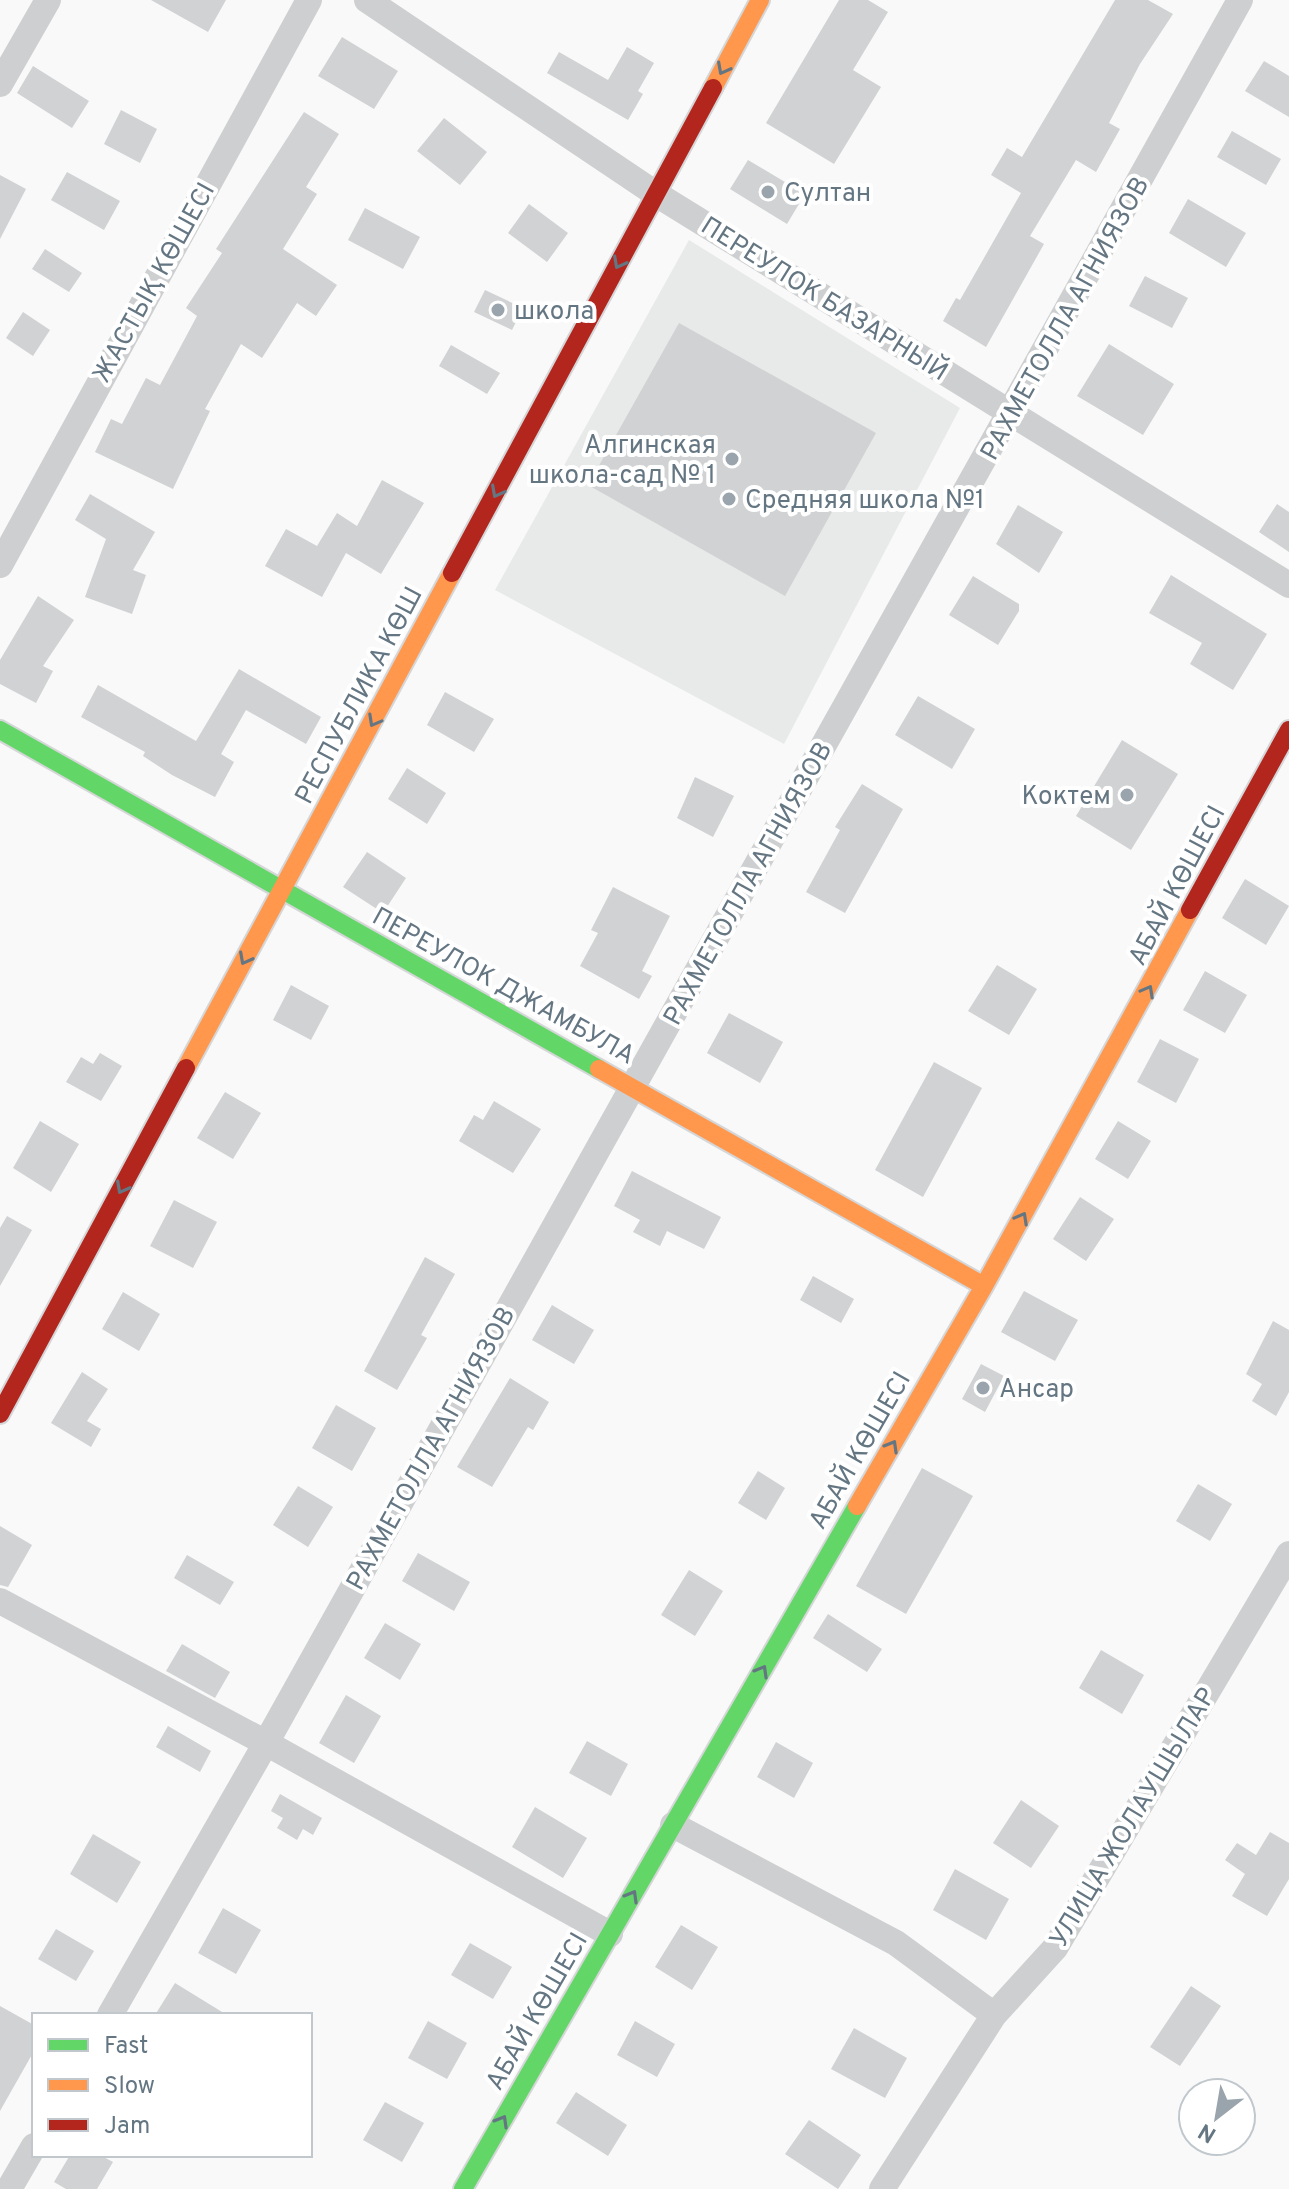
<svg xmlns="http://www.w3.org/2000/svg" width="1289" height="2189" font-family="Overpass,sans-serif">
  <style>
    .built { fill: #e8e9e9 }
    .building { fill: #d0d2d3 }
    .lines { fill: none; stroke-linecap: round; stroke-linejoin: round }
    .fast-casing { stroke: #d5d6d7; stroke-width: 22 }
    .slow-casing { stroke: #d5d6d7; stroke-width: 22 }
    .jam-casing { stroke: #d5d6d7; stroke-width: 22 }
    .street { stroke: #cecfd0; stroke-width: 26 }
    .fast { stroke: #63d668; stroke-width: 18 }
    .slow { stroke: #ff974d; stroke-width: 18 }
    .jam { stroke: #b3261e; stroke-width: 18 }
    .oneway { stroke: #657683 }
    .poi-dot { fill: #99a4ac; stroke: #fff; stroke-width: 3 }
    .labels { text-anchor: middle; stroke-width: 8; stroke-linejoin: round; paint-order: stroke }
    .poi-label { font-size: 26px; fill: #657683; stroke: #fff; text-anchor: start }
    .street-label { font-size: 26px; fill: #657683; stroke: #fff }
  </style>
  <rect width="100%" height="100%" fill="#f9f9f9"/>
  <path class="built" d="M689,240L960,408L784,744L495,590Z"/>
  <path class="building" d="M151,0H226L208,32Z
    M839,0H868L888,12L853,70L881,87L834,164L766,123Z
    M1115,0H1148L1173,14L1140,64L1109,123L1120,129L1096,172L1076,160L1030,236L1044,244L986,347L943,321L956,298L960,300L1021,193L991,175L1007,148L1022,157Z
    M342,37L398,71L374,109L318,76Z
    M627,47L654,63L638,91L643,94L628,120L547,73L559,52L608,80Z
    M1264,61L1289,76V117L1245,91Z
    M33,66L89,101L72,128L17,93Z
    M121,110L157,129L140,163L104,144Z
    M304,112L339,134L306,187L317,194L283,249L337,285L316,316L297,303L262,358L241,344L205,409L210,411L173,489L95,452L111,419L122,424L146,378L160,385L197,316L186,308L222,253L216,249Z
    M444,118L487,152L460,185L417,151Z
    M1232,131L1281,159L1266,185L1217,157Z
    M748,160L805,194L787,224L730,189Z
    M67,172L120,201L104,230L51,200Z
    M0,175L26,189L0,239Z
    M1188,199L1246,233L1226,267L1169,233Z
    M529,204L568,233L547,262L508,233Z
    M365,208L420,237L403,269L348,240Z
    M45,249L82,273L69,292L32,269Z
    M1145,276L1188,298L1172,328L1129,306Z
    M485,290L523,308L512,330L474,312Z
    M23,312L50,330L33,356L6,338Z
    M679,323L876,433L785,596L588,485Z
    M1109,344L1174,384L1143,435L1077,396Z
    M451,345L500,373L487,394L439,366Z
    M382,480L424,503L381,574L346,553L322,597L265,566L286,529L317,546L337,513L357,526Z
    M90,494L155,532L133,570L146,575L132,614L85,597L106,539L75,520Z
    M1277,504L1289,512V552L1259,532Z
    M1018,505L1063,532L1039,573L996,544Z
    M1171,575L1267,634L1233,690L1190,664L1202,643L1149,613Z
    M973,576L1019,604V611L998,645L949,615Z
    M38,596L74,620L43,666L53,671L36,703L0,684V660Z
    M239,669L321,717L306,744L246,710L221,754L234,762L215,797L172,775L143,756L145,752L81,717L98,685L196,741Z
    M445,692L494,719L474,752L427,725Z
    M918,696L975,729L952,769L895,735Z
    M1122,740L1178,774L1131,850L1076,816Z
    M407,768L446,793L427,824L388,799Z
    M695,777L734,796L713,837L677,818Z
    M862,784L903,809L845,913L806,892L840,830L835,827Z
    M367,852L406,878L383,913L343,887Z
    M1245,879L1289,906L1266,945L1222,918Z
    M613,887L670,916L642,971L652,976L639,999L580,966L598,933L591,930Z
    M997,965L1037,989L1009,1035L968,1011Z
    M1205,971L1247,995L1225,1033L1183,1010Z
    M291,985L329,1006L311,1040L273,1020Z
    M729,1013L783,1042L760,1083L707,1053Z
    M1160,1039L1199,1059L1176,1103L1137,1082Z
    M100,1053L122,1066L101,1101L66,1082L81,1057L93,1064Z
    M934,1062L982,1088L923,1197L875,1170Z
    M225,1092L261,1113L233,1159L197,1138Z
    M494,1101L541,1129L513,1173L459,1141L474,1115L483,1120Z
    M40,1121L79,1144L51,1192L13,1168Z
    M1118,1121L1151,1141L1128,1179L1095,1159Z
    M632,1171L721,1217L704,1249L667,1231L660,1246L633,1232L640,1220L614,1206Z
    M1080,1197L1114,1219L1086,1261L1053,1239Z
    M174,1200L217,1222L193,1268L150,1246Z
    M7,1216L32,1230L0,1286V1228Z
    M425,1257L455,1274L421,1335L427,1338L397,1390L364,1371Z
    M813,1276L854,1299L841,1323L800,1300Z
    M1024,1291L1078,1320L1055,1361L1001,1332Z
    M123,1292L160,1314L139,1351L102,1329Z
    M552,1305L594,1330L574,1364L532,1340Z
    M1273,1321L1289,1330V1392L1276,1416L1252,1401L1262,1384L1246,1374Z
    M981,1364L1004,1376L985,1412L962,1399Z
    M82,1372L108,1389L87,1421L101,1429L91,1447L51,1423Z
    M510,1378L549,1402L533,1430L528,1427L492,1487L457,1467Z
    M336,1405L376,1428L352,1471L312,1448Z
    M922,1468L973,1496L906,1614L856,1586Z
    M758,1471L785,1488L766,1520L738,1503Z
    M1198,1484L1232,1504L1210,1541L1176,1521Z
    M298,1486L333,1507L308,1547L273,1525Z
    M0,1526L32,1545L8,1587L0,1585Z
    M418,1553L470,1582L454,1611L402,1581Z
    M187,1555L234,1582L220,1605L174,1578Z
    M689,1570L723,1591L695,1636L661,1615Z
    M828,1614L882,1649L867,1672L813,1638Z
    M385,1623L421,1644L400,1680L364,1658Z
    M182,1644L230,1672L215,1698L166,1671Z
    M1101,1650L1144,1675L1122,1714L1079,1688Z
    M346,1695L381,1716L354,1763L319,1743Z
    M168,1726L211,1751L200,1772L156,1747Z
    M587,1741L628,1764L611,1796L569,1773Z
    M776,1742L813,1763L794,1798L757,1777Z
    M280,1794L322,1818L313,1835L303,1829L297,1840L277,1828L283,1818L271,1811Z
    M1021,1800L1059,1826L1031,1868L993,1843Z
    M535,1807L587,1838L563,1878L512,1847Z
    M1270,1832L1289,1843V1879L1267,1916L1232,1896L1245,1874L1225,1860L1237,1843L1256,1855Z
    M93,1834L141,1862L117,1903L70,1874Z
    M955,1869L1009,1899L986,1940L933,1910Z
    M223,1908L261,1930L236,1974L198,1953Z
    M681,1925L718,1947L692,1990L655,1967Z
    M56,1929L94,1951L76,1981L38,1959Z
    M470,1943L512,1967L493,1999L451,1975Z
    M175,1983L227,2015H155Z
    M1191,1986L1221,2006L1180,2066L1150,2047Z
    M0,2006L34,2025V2051L0,2111Z
    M428,2021L467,2043L447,2079L408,2058Z
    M635,2021L675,2044L657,2077L617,2055Z
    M854,2028L907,2058L885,2098L831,2069Z
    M576,2092L627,2125L608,2156L556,2123Z
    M385,2102L424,2123L402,2162L363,2140Z
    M809,2120L861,2155L838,2189L785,2154Z
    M70,2155H100L113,2162L97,2189H66L54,2182Z"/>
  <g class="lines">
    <g class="fast-casing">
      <path id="fast" d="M0,730L599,1069
        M463,2189L857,1506"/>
    </g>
    <g class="slow-casing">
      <path id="slow" d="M713,88L760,0
        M186,1068L452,573
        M599,1069L984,1286
        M857,1506L984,1286L1190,910"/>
    </g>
    <g class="jam-casing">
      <path id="jam" d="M452,573L713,88
        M1190,910L1289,730
        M0,1414L186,1068"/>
    </g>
    <path class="street" d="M367,0L656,194L1289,585
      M0,84L48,0
      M0,565L309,0
      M0,1601L266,1743L610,1934
      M673,1825L896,1943L994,2015
      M110,2015L266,1743L1240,0
      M9,2189L34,2146
      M882,2189L994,2015L1055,1948L1289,1554"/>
    <use href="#fast" class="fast"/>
    <use href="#slow" class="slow"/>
    <use href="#jam" class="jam"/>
  </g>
  <defs><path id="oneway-chevron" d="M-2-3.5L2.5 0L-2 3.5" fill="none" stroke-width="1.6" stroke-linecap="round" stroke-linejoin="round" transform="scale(2)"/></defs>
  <g class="oneway">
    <use href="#oneway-chevron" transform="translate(723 69) rotate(118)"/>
    <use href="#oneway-chevron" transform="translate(619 263) rotate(118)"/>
    <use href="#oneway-chevron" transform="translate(497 492) rotate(118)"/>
    <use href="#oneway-chevron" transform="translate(374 721) rotate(119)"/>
    <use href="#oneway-chevron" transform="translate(245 959) rotate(118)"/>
    <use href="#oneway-chevron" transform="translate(1148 991) rotate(-61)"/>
    <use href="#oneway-chevron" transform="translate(122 1188) rotate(118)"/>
    <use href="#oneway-chevron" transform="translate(1022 1218) rotate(-61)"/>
    <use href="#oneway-chevron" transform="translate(892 1446) rotate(-60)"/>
    <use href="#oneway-chevron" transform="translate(762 1671) rotate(-60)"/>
    <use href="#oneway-chevron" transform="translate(632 1896) rotate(-60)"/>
    <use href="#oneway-chevron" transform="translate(502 2121) rotate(-60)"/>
  </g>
  <g class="poi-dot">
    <circle cx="768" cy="192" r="8"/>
    <circle cx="498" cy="310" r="8"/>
    <circle cx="732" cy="459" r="8"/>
    <circle cx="729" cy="499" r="8"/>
    <circle cx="1127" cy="795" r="8"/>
    <circle cx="983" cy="1388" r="8"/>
  </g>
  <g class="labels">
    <g class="poi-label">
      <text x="784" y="201">Султан</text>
      <text x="514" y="319">школа</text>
      <text x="716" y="453" text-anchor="end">Алгинская<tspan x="716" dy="30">школа-сад № 1</tspan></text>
      <text x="745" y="508">Средняя школа №1</text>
      <text x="1111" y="804" text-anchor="end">Коктем</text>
      <text x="999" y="1397">Ансар</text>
    </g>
    <g class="street-label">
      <text transform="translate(153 282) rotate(-61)" y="9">ЖАСТЫҚ КӨШЕСІ</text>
      <text transform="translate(825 298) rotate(32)" y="9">ПЕРЕУЛОК БАЗАРНЫЙ</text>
      <text transform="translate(1064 318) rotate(-61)" y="9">РАХМЕТОЛЛА АГНИЯЗОВ</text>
      <text transform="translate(358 695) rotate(-62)" y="9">РЕСПУБЛИКА КӨШ</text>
      <text transform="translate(747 883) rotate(-61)" y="9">РАХМЕТОЛЛА АГНИЯЗОВ</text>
      <text transform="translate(1176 885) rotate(-62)" y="9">АБАЙ КӨШЕСІ</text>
      <text transform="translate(504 985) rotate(29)" y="9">ПЕРЕУЛОК ДЖАМБУЛА</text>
      <text transform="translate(430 1448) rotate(-61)" y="9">РАХМЕТОЛЛА АГНИЯЗОВ</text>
      <text transform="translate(859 1450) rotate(-60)" y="9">АБАЙ КӨШЕСІ</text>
      <text transform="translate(1132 1817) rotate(-59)" y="9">УЛИЦА ЖОЛАУШЫЛАР</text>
      <text transform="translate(536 2011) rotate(-60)" y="9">АБАЙ КӨШЕСІ</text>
    </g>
  </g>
  <rect x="32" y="2013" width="280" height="144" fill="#ffffff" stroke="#c1c8cd" stroke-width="2"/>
  <rect x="48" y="2039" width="40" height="12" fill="#63d668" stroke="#c1c8cd" stroke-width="2"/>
  <text x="104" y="2053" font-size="24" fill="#657683">Fast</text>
  <rect x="48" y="2079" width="40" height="12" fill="#ff974d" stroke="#c1c8cd" stroke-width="2"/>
  <text x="104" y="2093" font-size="24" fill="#657683">Slow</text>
  <rect x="48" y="2119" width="40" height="12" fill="#b3261e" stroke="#c1c8cd" stroke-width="2"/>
  <text x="104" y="2133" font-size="24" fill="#657683">Jam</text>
  <g transform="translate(1217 2117) rotate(211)"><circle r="38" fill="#ffffff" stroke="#c1c8cd" stroke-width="2"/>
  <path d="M0-6L14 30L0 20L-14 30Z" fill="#99a4ac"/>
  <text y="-12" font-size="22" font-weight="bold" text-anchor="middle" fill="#657683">N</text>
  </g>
</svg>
